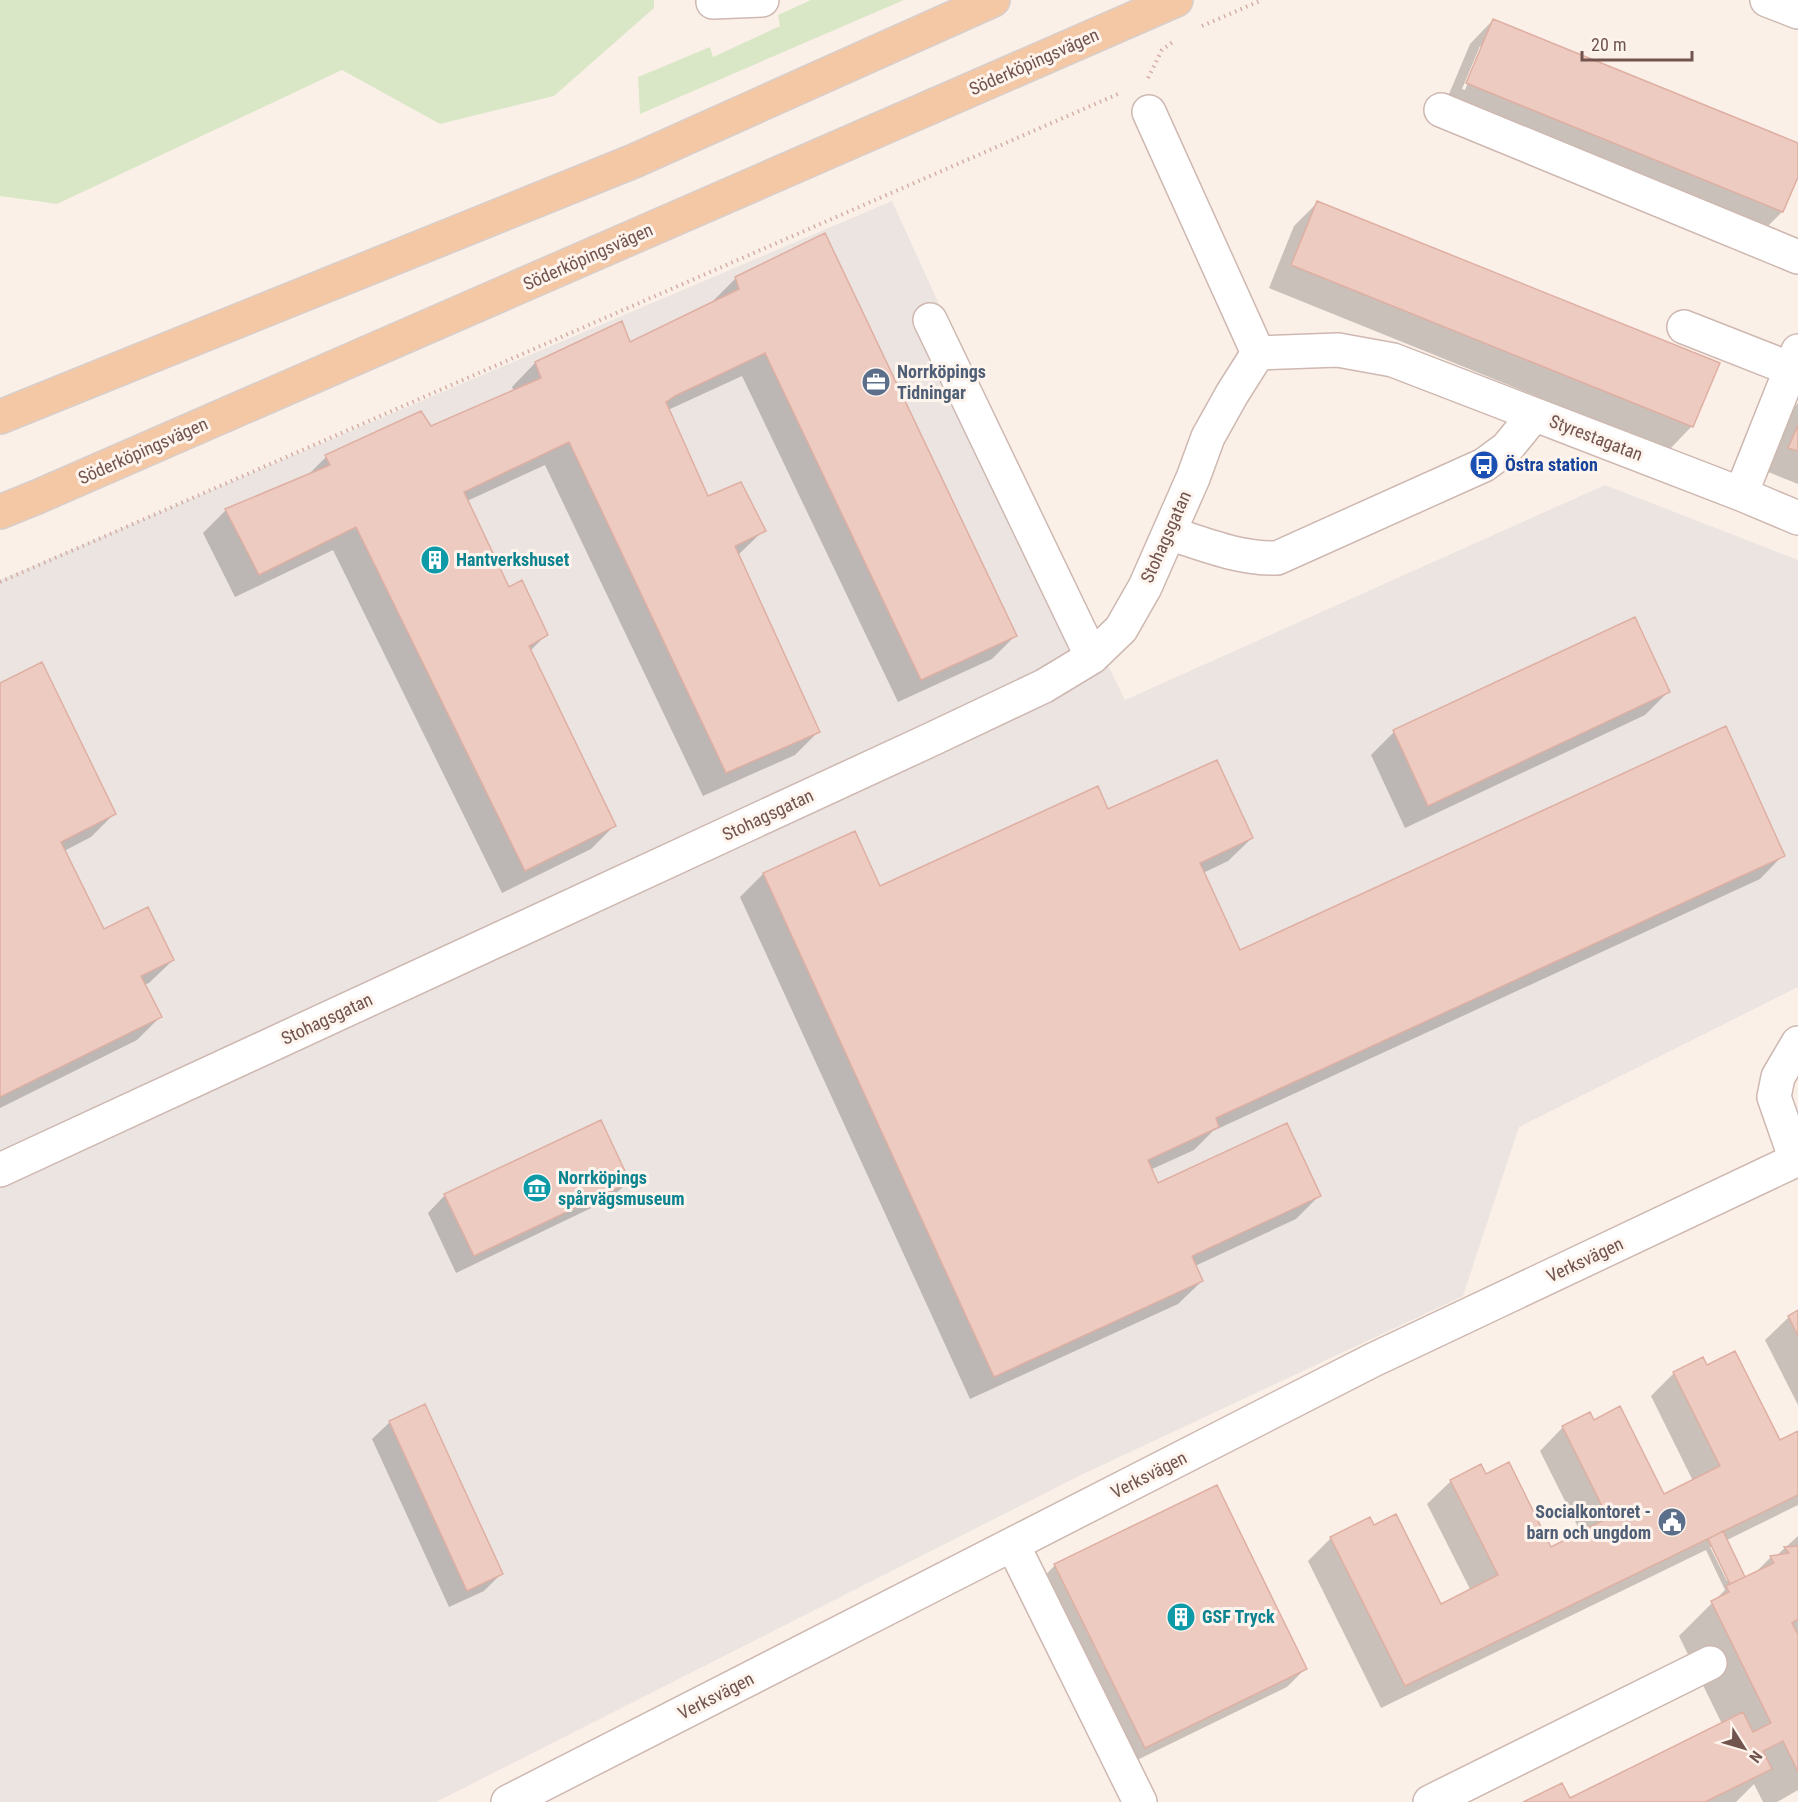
<svg xmlns="http://www.w3.org/2000/svg" width="1798" height="1802" font-family="'Roboto Condensed',sans-serif">
  <style>
    .industrial { fill: #ebe4e1 }
    .green { fill: #dae7c7 }
    .shadow { fill: #0003; fill-rule: evenodd }
    .building { fill: #eecbc1; stroke: #dfafa3; stroke-width: 1.5 }
    .lines { fill: none; stroke-linecap: round; stroke-linejoin: round }
    .minor-casing { stroke: #ceb8b1; stroke-width: 36 }
    .major-casing { stroke: #d8cfcd; stroke-width: 36 }
    .path { stroke: #d3aea4; stroke-width: 4; stroke-dasharray: 1.5 4.5; stroke-linecap: butt }
    .minor { stroke: #fff; stroke-width: 33 }
    .major { stroke: #f4c8a5; stroke-width: 33 }
    .labels { text-anchor: middle; stroke-width: 6; stroke-linejoin: round; paint-order: stroke }
    .street-label { font-size: 18px; fill: #72544e; stroke: #fef4ee }
    .service-label { font-size: 18px; font-weight: bold; fill: #4e5e75; stroke: #fef4ee; text-anchor: start }
    .transit-label { font-size: 18px; font-weight: bold; fill: #164399; stroke: #fef4ee; text-anchor: start }
    .culture-label { font-size: 18px; font-weight: bold; fill: #0d838f; stroke: #fef4ee; text-anchor: start }
  </style>
  <rect width="100%" height="100%" fill="#fbf0e8"/>
  <path class="industrial" d="M892,201L1060,569L1125,700L1605,485L1798,560V987L1519,1127L1463,1296L1081,1475L436,1802H0V580Z"/>
  <path class="green" d="M0,0H654V8L554,96L440,124L342,70L57,204L0,196Z
    M811,0H904L640,114L638,77L710,47L713,57L780,26L778,15Z"/>
  <path class="shadow" d="M1493,20L1798,145V173L1782,212L1759,235L1444,106L1470,44ZM1480,46H1483L1465,90L1462,89Z
    M1318,202L1692,426L1669,450L1269,288L1294,226Z
    M736,278L1015,636L992,659L898,702L742,376L668,410L708,498L764,530L738,555L818,732L795,755L703,796L545,465L467,501L509,589L546,635L530,651L615,825L591,849L502,893L333,550L235,597L203,533L226,510L305,478L326,457L421,413L430,428L514,391L512,387L535,363L622,323L629,344L713,303L712,302Z
    M1798,403V484L1766,471L1792,409Z
    M0,685L114,814L91,837L64,851L104,931L173,960L149,983L144,985L160,1017L137,1040L0,1108Z
    M1668,692L1645,715L1405,828L1371,755L1394,732Z
    M1107,811L1252,838L1228,861L1203,873L1239,952L1783,855L1760,879L1213,1131L1194,1150L1150,1170L1157,1185L1319,1196L1296,1219L1195,1266L1202,1281L1178,1304L970,1399L740,897L763,874L879,888Z
    M628,1182L610,1199L456,1273L428,1213L445,1195Z
    M1798,1312V1405L1765,1340L1789,1317Z
    M1706,1367L1779,1442L1798,1433V1505L1725,1541L1738,1581L1753,1575L1771,1557L1776,1556L1798,1536V1790L1777,1802H1763L1754,1784L1736,1802H1526L1570,1800L1722,1724L1679,1636L1725,1590L1706,1550L1381,1708L1308,1561L1331,1538L1373,1527L1441,1606L1471,1591L1427,1504L1451,1481L1486,1476L1550,1549L1581,1533L1540,1451L1563,1427L1593,1422L1663,1496L1693,1481L1651,1396L1674,1373ZM1710,1547H1714L1729,1580L1727,1581Z
    M390,1422L501,1574L484,1591L449,1607L372,1439Z
    M1055,1565L1305,1669L1287,1687L1127,1765L1038,1583Z"/>
  <path class="building" d="M1493,19L1798,143V177L1783,212L1466,83Z
    M1317,201L1720,363L1693,427L1291,265Z
    M825,233L1017,636L921,680L765,353L675,396L666,402L708,496L741,482L766,531L735,546L820,732L726,773L569,442L464,492L509,587L522,580L548,635L529,646L616,826L525,871L356,527L259,575L225,509L330,465L325,455L421,411L431,426L541,378L535,362L622,321L630,342L739,289L735,277Z
    M1798,425V451L1788,448Z
    M1635,617L1670,692L1428,806L1393,730Z
    M42,662L116,814L61,842L104,929L148,907L174,960L141,976L162,1017L0,1097V683Z
    M1726,726L1785,856L1216,1118L1219,1127L1148,1160L1158,1183L1287,1123L1321,1196L1192,1256L1203,1281L994,1377L763,873L855,831L880,886L1098,786L1108,809L1217,760L1253,838L1200,863L1240,950Z
    M601,1120L630,1182L474,1256L444,1194Z
    M1798,1310V1336L1788,1316Z
    M1735,1351L1780,1440L1798,1431V1495L1405,1686L1330,1537L1370,1517L1374,1525L1396,1514L1441,1604L1498,1575L1450,1480L1481,1464L1486,1474L1509,1462L1551,1547L1608,1518L1562,1426L1590,1412L1594,1420L1620,1406L1664,1494L1720,1466L1673,1372L1703,1357L1707,1365Z
    M425,1404L503,1574L467,1591L389,1421Z
    M1217,1485L1307,1669L1145,1748L1054,1564Z
    M1723,1531L1745,1577L1730,1584L1708,1539Z
    M1798,1546V1619L1792,1623L1798,1635V1772L1783,1741L1763,1751L1772,1769L1705,1802H1523L1562,1783L1570,1798L1743,1712L1753,1732L1771,1723L1711,1601L1729,1592L1726,1586L1774,1563L1770,1556L1789,1553L1784,1547Z"/>
  <g class="lines">
    <g class="minor-casing">
      <path id="minor" d="M1767,0L1798,12
        M713,2L762,0
        M1441,110L1798,257
        M1149,112L1258,353
        M930,320L1092,657
        M1684,327L1791,369
        M1258,353L1338,350L1393,360L1741,494L1798,518
        M1741,494L1798,351
        M1169,533C1204,544 1239,559 1277,558L1484,465L1507,448L1534,415
        M1796,1160L1774,1097L1778,1077L1798,1043
        M0,1170L930,740L1044,686L1092,657L1121,629L1145,587L1193,478L1208,437L1232,394L1258,353
        M1013,1545L1140,1802
        M508,1802L1373,1360L1798,1159
        M1430,1802L1710,1663"/>
    </g>
    <g class="major-casing">
      <path id="major" d="M0,417L634,161L993,0
        M0,512L37,497L1176,0"/>
    </g>
    <path class="path" d="M1202,26L1262,0
      M1148,78L1162,50L1174,41
      M0,582L1118,94"/>
    <use href="#minor" class="minor"/>
    <use href="#major" class="major"/>
  </g>
  <defs>
    <g id="office-disc" transform="scale(1.5)"><circle r="9.5" fill="#5c6f8a" stroke="#fef4ee"/><path d="M-6-3h4V-5.5h4V-3h4V5H-6ZM-1-4.5V-3h2v-1.5ZM-6 0V1H6V0Z" fill="#fff"/></g>
    <g id="bus-disc" transform="scale(1.5)"><circle r="9.5" fill="#1a4fb4" stroke="#fef4ee"/><path d="M-5-6H5V4H4V6H2V4H-2V6H-4V4H-5ZM-3.5-4V0h7V-4ZM-3.5 1.2v1.5H-2V1.2ZM2 1.2v1.5H3.5V1.2Z" fill="#fff"/></g>
    <g id="building-disc" transform="scale(1.5)"><circle r="9.5" fill="#0f9aa8" stroke="#fef4ee"/><path d="M-4-6H4V6H1V3H-1V6H-4ZM-2.5-4.3h1.7v1.8h-1.7ZM.8-4.3h1.7v1.8H.8ZM-2.5-1h1.7V.8h-1.7ZM.8-1h1.7V.8H.8Z" fill="#fff"/></g>
    <g id="museum-disc" transform="scale(1.5)"><circle r="9.5" fill="#0f9aa8" stroke="#fef4ee"/><path d="M0-6L6-3V-2H-6V-3ZM-5-1h2V3h-2ZM-1-1h2V3h-2ZM3-1h2V3H3ZM-6 4H6V6H-6Z" fill="#fff"/></g>
    <g id="civic-disc" transform="scale(1.5)"><circle r="9.5" fill="#5c6f8a" stroke="#fef4ee"/><path d="M-.6-6.5H3V-4.5H.6V-3L4-1V1h2V6H-6V1h2V-1L-.6-3ZM-1.2 2.5V6h2.4V2.5Z" fill="#fff"/></g>
  </defs>
  <g fill-rule="evenodd">
    <use href="#office-disc" x="876" y="382"/>
    <use href="#bus-disc" x="1484" y="465"/>
    <use href="#building-disc" x="435" y="560"/>
    <use href="#museum-disc" x="537" y="1188"/>
    <use href="#civic-disc" x="1672" y="1522"/>
    <use href="#building-disc" x="1181" y="1617"/>
  </g>
  <g class="labels">
    <g class="street-label">
      <text transform="translate(1034 62) rotate(-24)" y="6">Söderköpingsvägen</text>
      <text transform="translate(588 257) rotate(-24)" y="6">Söderköpingsvägen</text>
      <text transform="translate(1596 438) rotate(21)" y="6">Styrestagatan</text>
      <text transform="translate(143 451) rotate(-24)" y="6">Söderköpingsvägen</text>
      <text transform="translate(1166 537) rotate(-66)" y="6">Stohagsgatan</text>
      <text transform="translate(768 815) rotate(-25)" y="6">Stohagsgatan</text>
      <text transform="translate(327 1019) rotate(-25)" y="6">Stohagsgatan</text>
      <text transform="translate(1585 1260) rotate(-25)" y="6">Verksvägen</text>
      <text transform="translate(1149 1475) rotate(-27)" y="6">Verksvägen</text>
      <text transform="translate(716 1696) rotate(-27)" y="6">Verksvägen</text>
    </g>
    <g class="service-label">
      <text x="897" y="378">Norrköpings<tspan x="897" dy="21">Tidningar</tspan></text>
      <text x="1651" y="1518" text-anchor="end">Socialkontoret -<tspan x="1651" dy="21">barn och ungdom</tspan></text>
    </g>
    <g class="transit-label">
      <text x="1505" y="471">Östra station</text>
    </g>
    <g class="culture-label">
      <text x="456" y="566">Hantverkshuset</text>
      <text x="558" y="1184">Norrköpings<tspan x="558" dy="21">spårvägsmuseum</tspan></text>
      <text x="1202" y="1623">GSF Tryck</text>
    </g>
  </g>
  <g transform="translate(1744 1748) rotate(127)" stroke="#fef4ee" stroke-width="4.5" paint-order="stroke">
  <path d="M0-4.5L10 22L0 15L-10 22Z" fill="#72544e"/>
  <text y="-9" font-size="16" font-weight="bold" text-anchor="middle" fill="#72544e">N</text>
  </g>
  <path d="M1582 51v9h110v-9" fill="none" stroke="#72544e" stroke-width="3"/>
  <text x="1591" y="51" font-size="18" fill="#72544e" stroke="#fef4ee" stroke-width="4.5" paint-order="stroke">20 m</text>
</svg>
